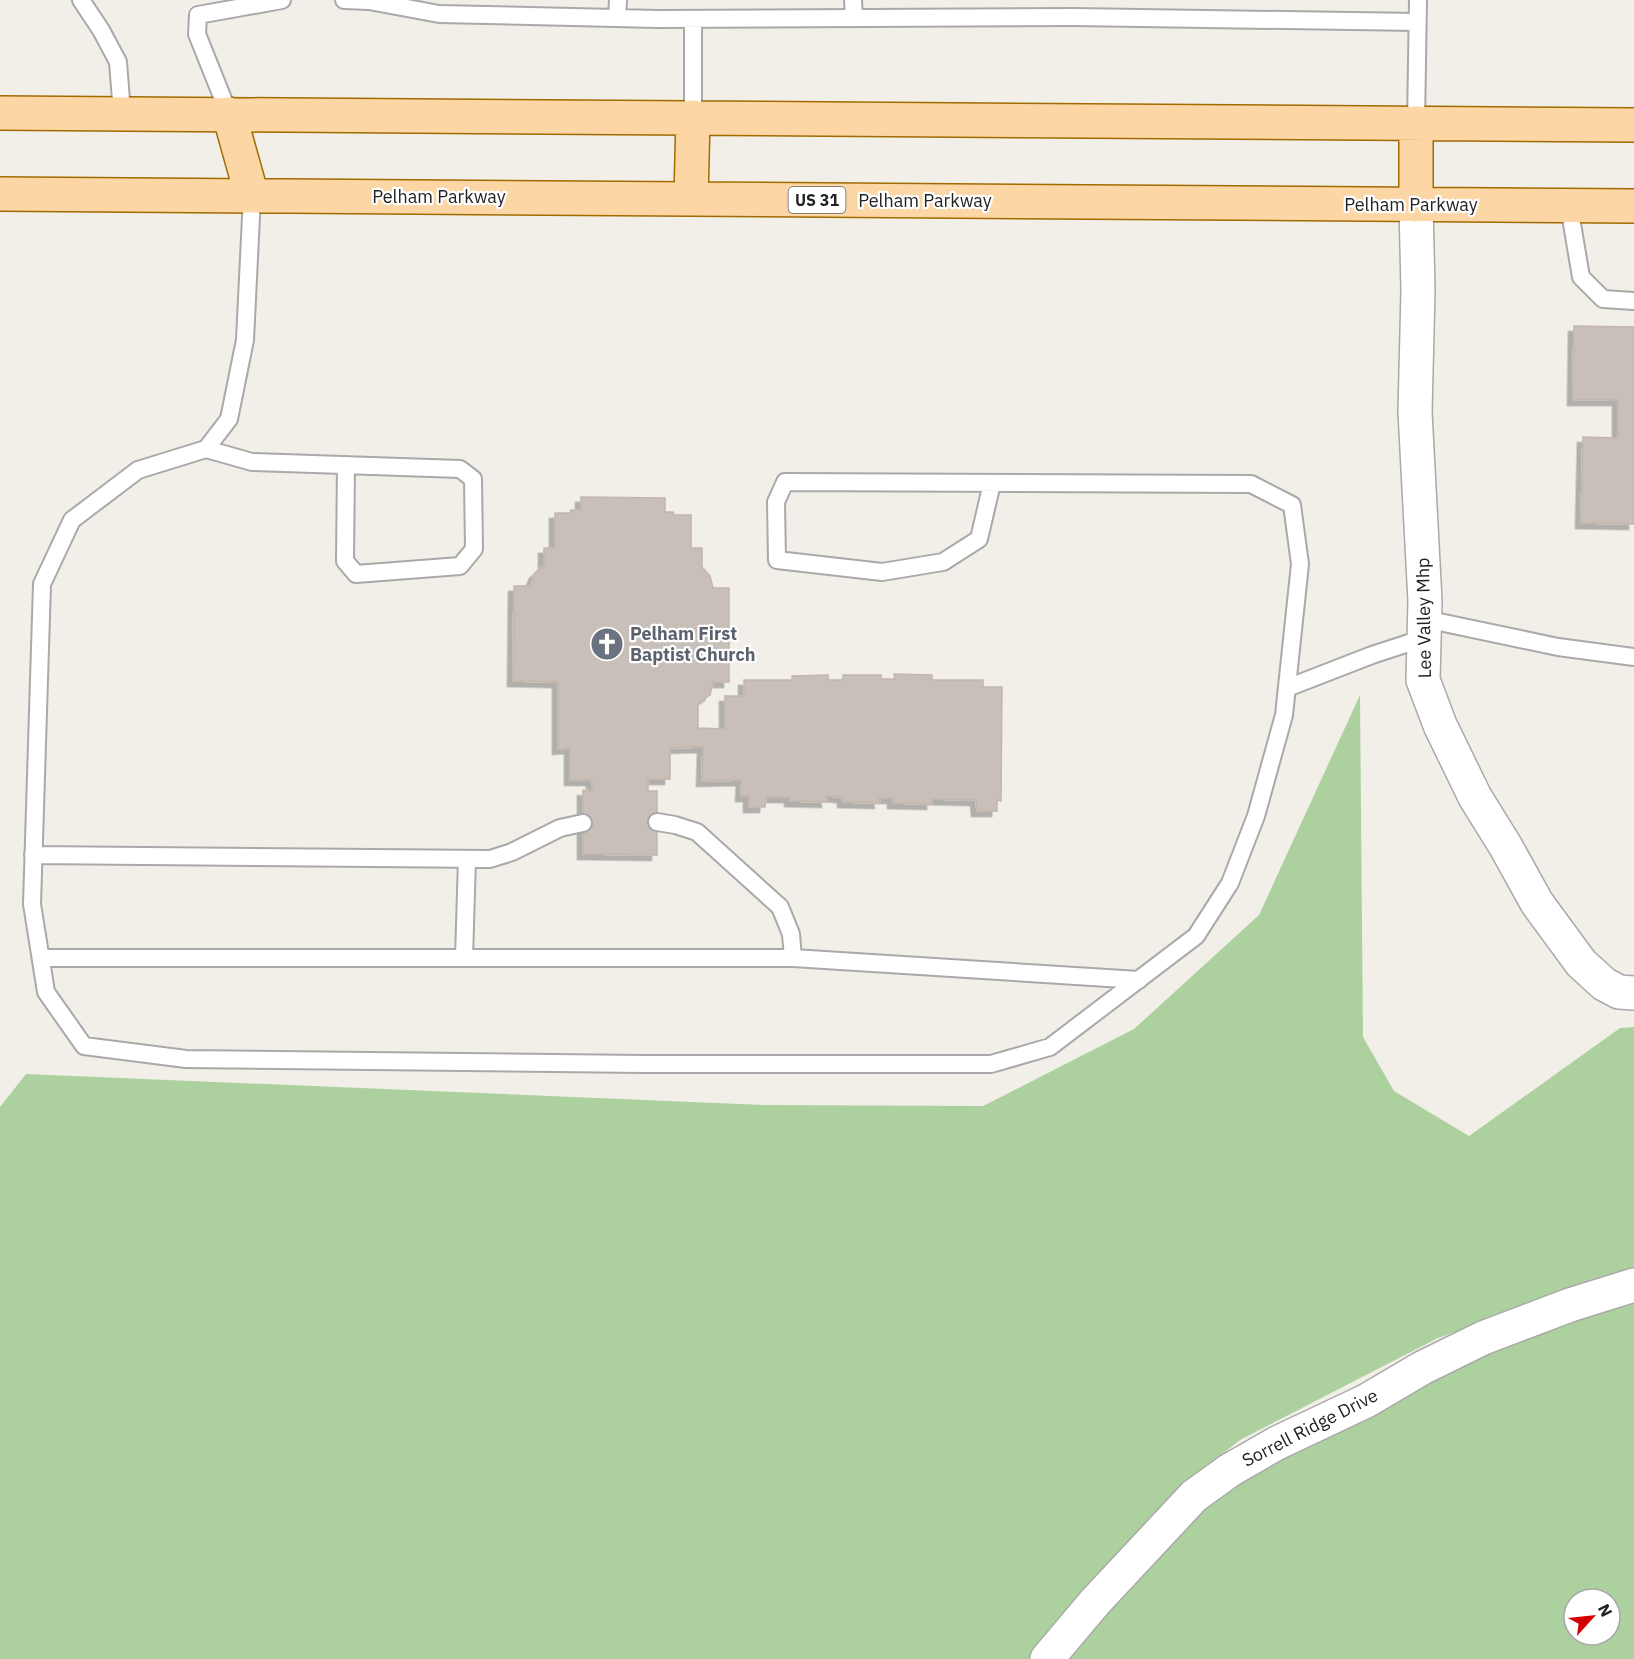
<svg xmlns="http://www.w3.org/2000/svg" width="1634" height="1659" font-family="'IBM Plex Sans',sans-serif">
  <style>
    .forest { fill: #add19e; fill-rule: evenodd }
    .building { fill: #c7bfb8; stroke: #c4b6ab; stroke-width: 1.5; filter: url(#shadow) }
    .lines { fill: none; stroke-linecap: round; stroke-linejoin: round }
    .lane-casing { stroke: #a9a9a9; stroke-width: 20 }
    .street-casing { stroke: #a9a9a9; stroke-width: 36 }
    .primary-casing { stroke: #a06b00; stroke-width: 36 }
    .lane { stroke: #fff; stroke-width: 16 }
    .street { stroke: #fff; stroke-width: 33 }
    .primary { stroke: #fcd6a4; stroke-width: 33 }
    .labels { text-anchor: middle; stroke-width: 4.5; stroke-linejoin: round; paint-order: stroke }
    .shield { fill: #fff; stroke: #646464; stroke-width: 1.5 }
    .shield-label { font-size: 16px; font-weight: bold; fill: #222 }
    .street-label { font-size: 18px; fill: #222; stroke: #fff }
    .worship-label { font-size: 18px; font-weight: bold; fill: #5b616d; stroke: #fff; text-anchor: start }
  </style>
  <defs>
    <filter id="shadow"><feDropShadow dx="-5.5" dy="5.5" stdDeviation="0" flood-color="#0004"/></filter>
  </defs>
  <rect width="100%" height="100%" fill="#f2efe9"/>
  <path class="forest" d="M1360,695L1363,1037L1394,1091L1469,1136L1620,1028L1634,1027V1271L1569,1288L1436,1339L1240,1440L1183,1485L1088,1589L1029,1659H0V1107L26,1074L764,1105L983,1106L1134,1029L1259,915Z
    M1634,1302V1659H1070L1106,1612L1200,1512L1251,1471L1452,1366L1572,1318ZM1574,1599H1610V1635H1574Z"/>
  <path class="building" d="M1574,326L1634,327V524L1581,523L1583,437L1618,438V400H1573Z
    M581,497L665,498V512H673L674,515H691V548H702V567L710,576L713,588H729V682H713L710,695L698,703V728L725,729V696H744V680H792V676L828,675V680H843V675H881V679H895L894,674L932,675V680H983V687H1002L1001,801L997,800V811H977L976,800L932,799V804L893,803V798H879L880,803L843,802V797L826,796L827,802L790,801V797H766L765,807H749V796H741L742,780L702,781L703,747L670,748V779H648V791H657V855L583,854V790L592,791V780H570V748L558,749V682L513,681L514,586H530L535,573L544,565V548H555V513H570L571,510H581Z"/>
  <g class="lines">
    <g class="lane-casing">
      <path id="lane" d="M81,0L101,30L118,62L122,113
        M344,0L369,1L439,14L658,19L1074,17L1417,22
        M853,0L854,18
        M617,18L618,0
        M229,114L197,34L198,15L282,0
        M693,117V19
        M1416,123L1418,0
        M252,196L245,340L229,419L206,449L138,470L72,520L42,584L32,904L46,992L84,1046L186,1059L643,1064H991L1050,1047L1196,936L1230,883L1256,816L1284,715L1300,564L1292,505L1251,484L785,482L776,502L777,560L882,572L943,562L979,539L992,483
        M1569,206L1581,277L1603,299L1634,301
        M206,449L252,462L460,469L473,479L474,549L460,566L356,574L345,561L346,465
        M1425,619L1558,647L1634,657
        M1287,688L1372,655L1424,638
        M657,822L675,825L697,832L780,907L791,934L793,958
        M33,855L490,859L512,852L560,828L583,823
        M41,958H793L1139,980
        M464,958L467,859"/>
    </g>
    <g class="street-casing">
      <path id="street" d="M1416,205L1418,290L1415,412L1425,601L1423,680L1440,725L1475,797L1506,847L1537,903L1581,963L1604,984L1619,992L1634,993
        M1047,1659L1095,1602L1194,1496L1230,1470L1277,1443L1366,1401L1422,1368L1483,1338L1570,1305L1634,1285"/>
    </g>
    <g class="primary-casing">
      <path id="primary" d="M0,113L1634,125
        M229,114L252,196
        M1416,123V205
        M0,194L1634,206
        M691,199L693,117"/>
    </g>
    <use href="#lane" class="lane"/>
    <use href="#street" class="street"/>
    <use href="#primary" class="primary"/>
  </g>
  <defs>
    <g id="church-disc" transform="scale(1.725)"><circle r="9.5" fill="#6b7280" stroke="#fff"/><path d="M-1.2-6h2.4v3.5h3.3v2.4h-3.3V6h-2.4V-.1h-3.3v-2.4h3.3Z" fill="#fff"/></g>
  </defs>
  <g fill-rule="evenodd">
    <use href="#church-disc" x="607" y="644"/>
  </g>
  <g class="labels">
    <rect class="shield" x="788.5" y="187" width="57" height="26" rx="4.5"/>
    <g class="shield-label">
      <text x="817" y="206">US 31</text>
    </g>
    <g class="street-label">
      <text x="439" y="203">Pelham Parkway</text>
      <text x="925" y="207">Pelham Parkway</text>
      <text x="1411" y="211">Pelham Parkway</text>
      <text transform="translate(1424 618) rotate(-91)" y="6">Lee Valley Mhp</text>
      <text transform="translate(1310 1428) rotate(-27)" y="6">Sorrell Ridge Drive</text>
    </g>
    <g class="worship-label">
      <text x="630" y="640">Pelham First<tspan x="630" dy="21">Baptist Church</tspan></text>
    </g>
  </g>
  <g transform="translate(1592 1617) rotate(63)"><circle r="28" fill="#ffffff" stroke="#a7a7a7" stroke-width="1.5"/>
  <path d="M0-4.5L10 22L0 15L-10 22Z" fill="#d40000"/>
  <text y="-9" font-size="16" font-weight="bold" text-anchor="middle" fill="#222222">N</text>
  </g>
</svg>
